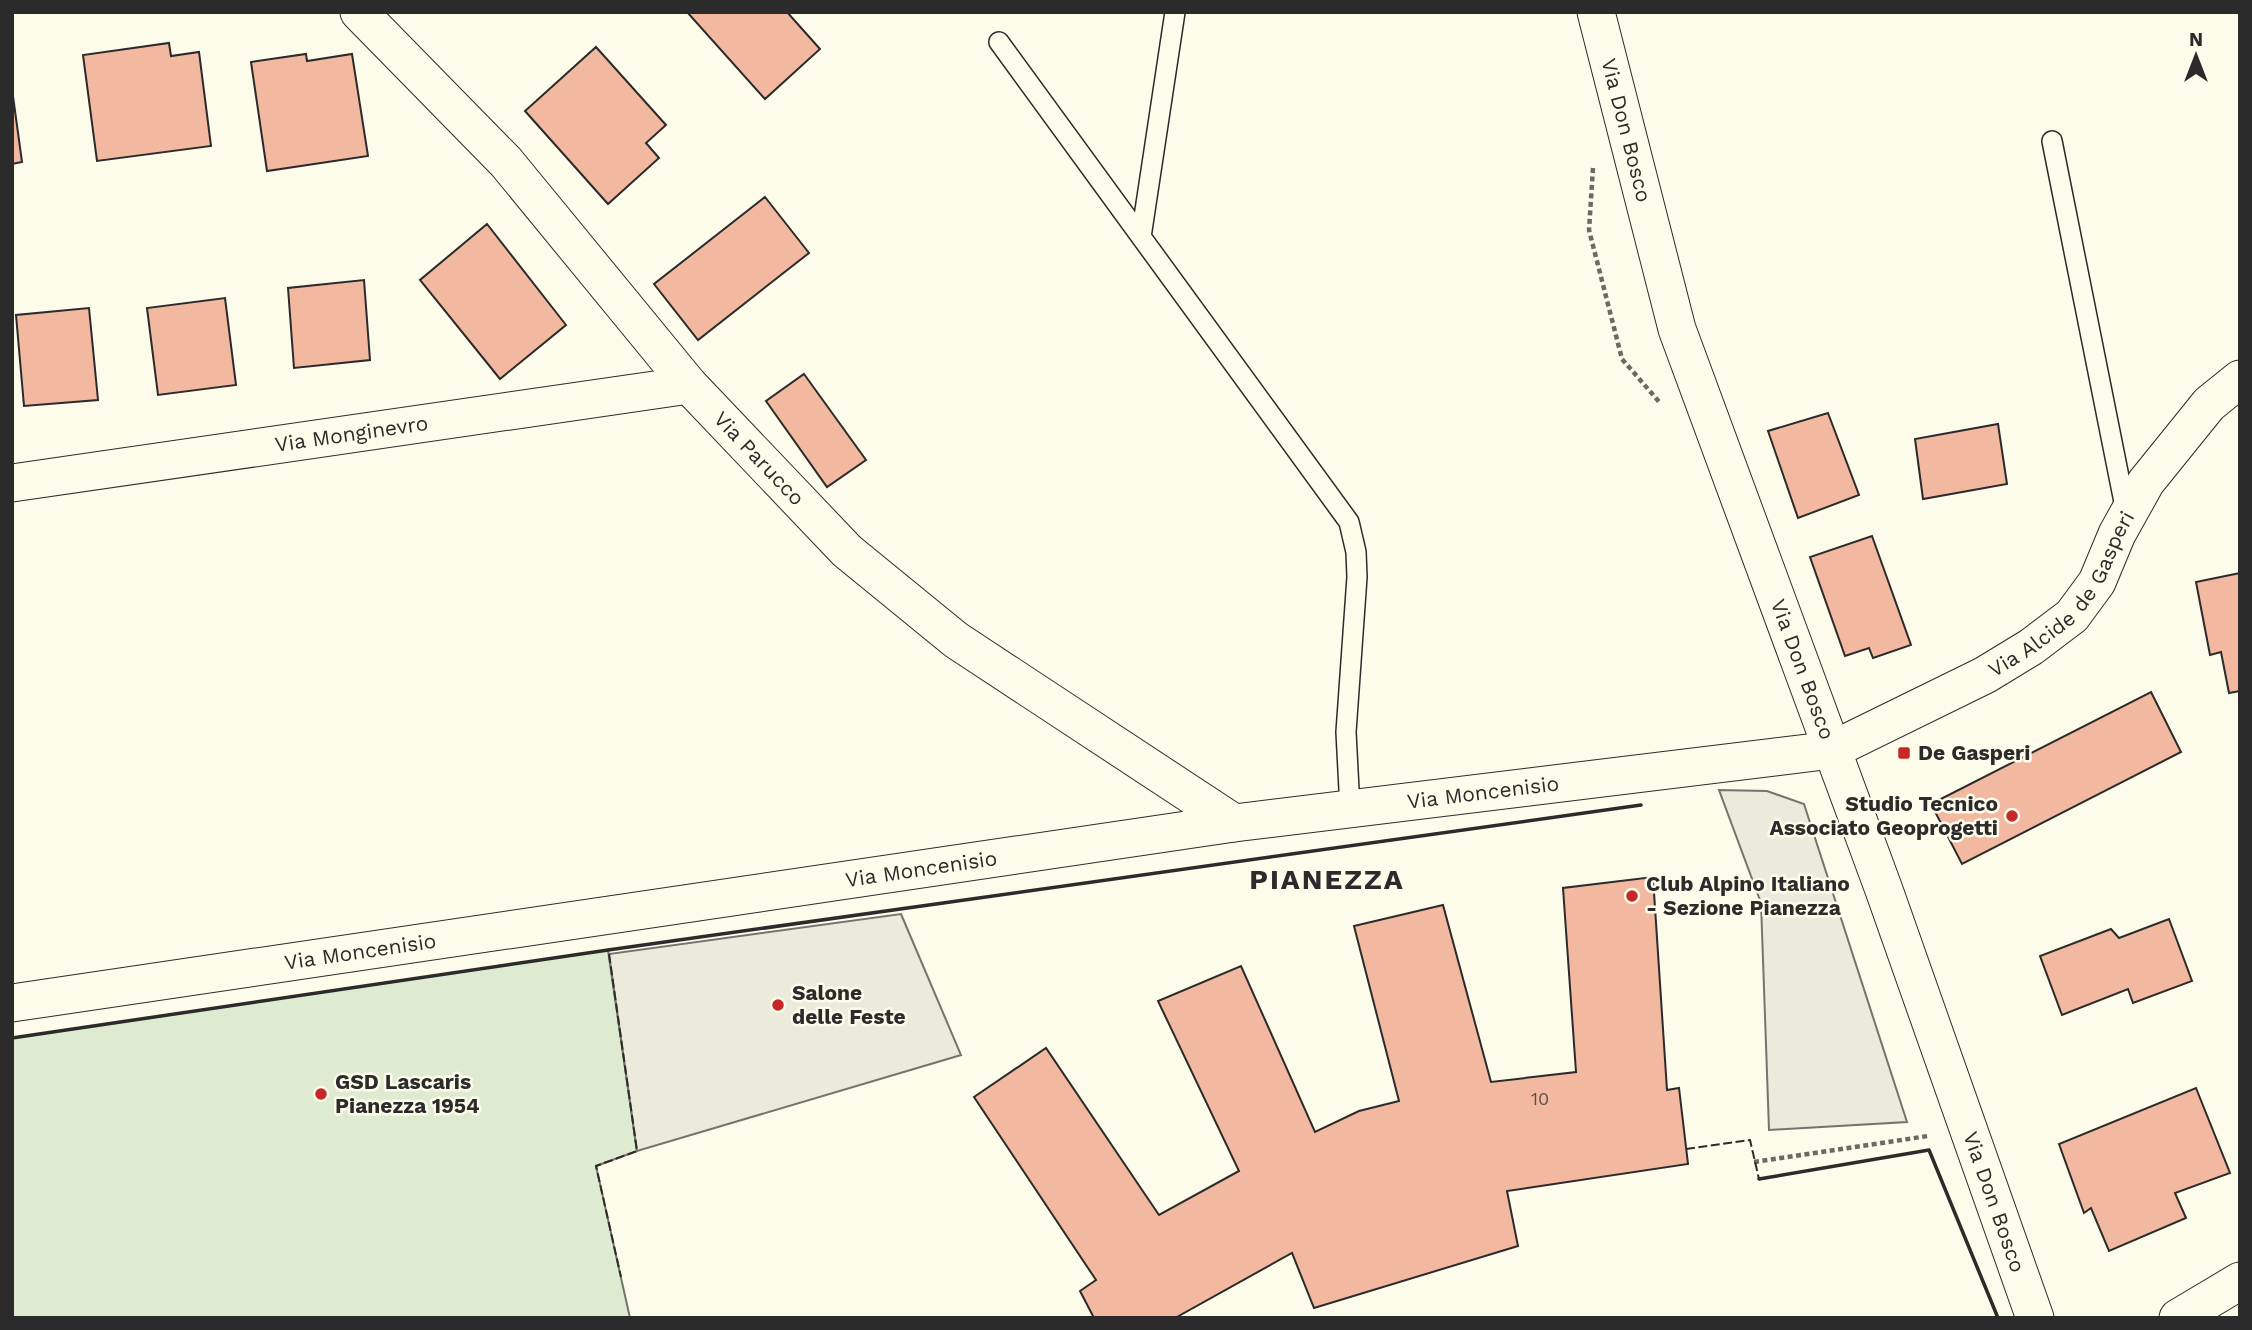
<svg xmlns="http://www.w3.org/2000/svg" width="2252" height="1330" font-family="'Work Sans',sans-serif">
  <style>
    .green { fill: #deebd1; stroke: #74746e; stroke-width: 2 }
    .parking { fill: #eceadb; stroke: #74746e; stroke-width: 2 }
    .building { fill: #f2b8a0; stroke: #2b2b2b; stroke-width: 2 }
    .lines { fill: none; stroke-linecap: round; stroke-linejoin: round }
    .lane-casing { stroke: #2b2b2b; stroke-width: 22 }
    .street-casing { stroke: #2b2b2b; stroke-width: 39 }
    .path { stroke: #6a6964; stroke-width: 4.5; stroke-dasharray: 5 3.5; stroke-linecap: butt }
    .lane { stroke: #fdfbea; stroke-width: 19 }
    .street { stroke: #fdfbea; stroke-width: 37 }
    .fence { stroke: #2b2b2b; stroke-width: 2; stroke-dasharray: 9 3.5; stroke-linecap: butt }
    .wall { stroke: #2b2b2b; stroke-width: 3.5 }
    .poi-dot { fill: #c62828; stroke: #fdfbea; stroke-width: 2.5 }
    .labels { text-anchor: middle; stroke-width: 5; stroke-linejoin: round; paint-order: stroke }
    .number-label { font-size: 18px; fill: #5d4e48 }
    .street-label { font-size: 21px; fill: #2b2b2b; stroke: #fdfbea }
    .poi-label { font-size: 21px; font-weight: bold; fill: #2b2b2b; stroke: #fdfbea; text-anchor: start }
    .district-label { font-size: 28px; font-weight: bold; letter-spacing: 2px; fill: #2b2b2b; stroke: #fdfbea }
  </style>
  <rect width="100%" height="100%" fill="#fdfbea"/>
  <path class="green" d="M608,950L637,1151L596,1166L630,1318H12V1038Z"/>
  <path class="parking" d="M1719,790L1767,791L1804,804L1907,1122L1769,1130L1761,903Z
    M901,914L961,1055L637,1151L609,954Z"/>
  <path class="building" d="M687,12H787L820,49L765,99Z
    M169,43L171,56L199,52L211,146L97,161L83,55Z
    M596,47L666,125L646,143L659,158L608,204L525,111Z
    M306,54L307,61L352,54L368,156L267,171L251,62Z
    M12,89L22,162L12,164Z
    M765,197L809,253L698,340L654,284Z
    M487,224L566,325L500,379L420,280Z
    M364,280L370,360L294,368L288,288Z
    M225,298L236,385L158,395L147,308Z
    M89,308L98,400L24,406L16,315Z
    M804,374L866,460L827,487L766,401Z
    M1828,413L1859,495L1798,518L1768,431Z
    M1998,424L2007,484L1923,499L1915,439Z
    M1872,536L1911,645L1873,658L1869,648L1845,656L1810,557Z
    M2240,573V691L2229,693L2221,652L2210,655L2196,582Z
    M2151,692L2181,752L1962,864L1931,804Z
    M1653,877L1667,1090L1679,1088L1688,1164L1507,1191L1518,1246L1314,1308L1292,1253L1175,1318H1094L1080,1291L1096,1280L974,1097L1046,1048L1159,1215L1239,1171L1158,1001L1241,966L1315,1132L1359,1111L1399,1101L1354,926L1443,905L1491,1082L1576,1072L1563,888Z
    M2169,919L2192,981L2133,1003L2128,989L2062,1015L2040,956L2111,929L2119,938Z
    M2196,1088L2230,1173L2175,1193L2186,1218L2109,1251L2091,1208L2084,1213L2059,1144Z"/>
  <g class="lines">
    <g class="lane-casing">
      <path id="lane" d="M999,42L1349,522L1356,552L1357,577L1346,732L1350,809
        M2052,141L2126,512
        M1141,237L1175,12"/>
    </g>
    <g class="street-casing">
      <g id="street">
        <path id="s1" d="M359,12L506,162L689,385L847,551L956,640L1234,823"/>
        <path id="s2" d="M1596,12L1677,329L1884,890L2035,1318"/>
        <path id="s3" d="M12,483L689,385"/>
        <path id="s4" d="M12,1003L1234,823L1832,750L1985,675L2031,647L2072,616L2097,582L2117,534L2146,482L2209,404L2240,379"/>
        <path d="M2178,1318L2240,1281"/>
      </g>
    </g>
    <path class="path" d="M1593,168L1589,230L1622,359L1661,404
      M1754,1162L1928,1136"/>
    <use href="#lane" class="lane"/>
    <use href="#street" class="street"/>
    <path class="fence" d="M609,954L637,1151L596,1166L621,1277
      M1686,1149L1750,1140L1759,1179"/>
    <path class="wall" d="M12,1038L608,950L1641,805
      M1759,1179L1929,1150L1998,1318"/>
  </g>
  <g class="poi-dot">
    <rect x="1897" y="746" width="14" height="14" rx="3.5"/>
    <circle cx="2012" cy="816" r="7"/>
    <circle cx="1632" cy="896" r="7"/>
    <circle cx="778" cy="1005" r="7"/>
    <circle cx="321" cy="1094" r="7"/>
  </g>
  <g class="labels">
    <g class="number-label">
      <text x="1540" y="1105">10</text>
    </g>
    <g class="street-label">
      <text dy="7" stroke="none"><textPath href="#s2" startOffset="122">Via Don Bosco</textPath></text>
      <text dy="7" stroke="none"><textPath href="#s3" startOffset="343">Via Monginevro</textPath></text>
      <text dy="7" stroke="none"><textPath href="#s1" startOffset="600">Via Parucco</textPath></text>
      <text dy="7" stroke="none"><textPath href="#s4" startOffset="2123">Via Alcide de Gasperi</textPath></text>
      <text dy="7" stroke="none"><textPath href="#s2" startOffset="690">Via Don Bosco</textPath></text>
      <text dy="7" stroke="none"><textPath href="#s4" startOffset="1486">Via Moncenisio</textPath></text>
      <text dy="7" stroke="none"><textPath href="#s4" startOffset="919">Via Moncenisio</textPath></text>
      <text dy="7" stroke="none"><textPath href="#s4" startOffset="352">Via Moncenisio</textPath></text>
      <text dy="7" stroke="none"><textPath href="#s2" startOffset="1256">Via Don Bosco</textPath></text>
    </g>
    <g class="poi-label">
      <text x="1918" y="760">De Gasperi</text>
      <text x="1998" y="811" text-anchor="end">Studio Tecnico<tspan x="1998" dy="24">Associato Geoprogetti</tspan></text>
      <text x="1646" y="891">Club Alpino Italiano<tspan x="1646" dy="24">- Sezione Pianezza</tspan></text>
      <text x="792" y="1000">Salone<tspan x="792" dy="24">delle Feste</tspan></text>
      <text x="335" y="1089">GSD Lascaris<tspan x="335" dy="24">Pianezza 1954</tspan></text>
    </g>
    <g class="district-label">
      <text x="1327" y="889">PIANEZZA</text>
    </g>
  </g>
  <rect width="2252" height="1330" fill="none" stroke="#2b2b2b" stroke-width="28"/>
  <g transform="translate(2196 56)" stroke="#fdfbea" stroke-width="5" paint-order="stroke">
  <path d="M0-5L12 26L0 18L-12 26Z" fill="#2b2b2b"/>
  <text y="-10" font-size="19" font-weight="bold" text-anchor="middle" fill="#2b2b2b">N</text>
  </g>
</svg>
